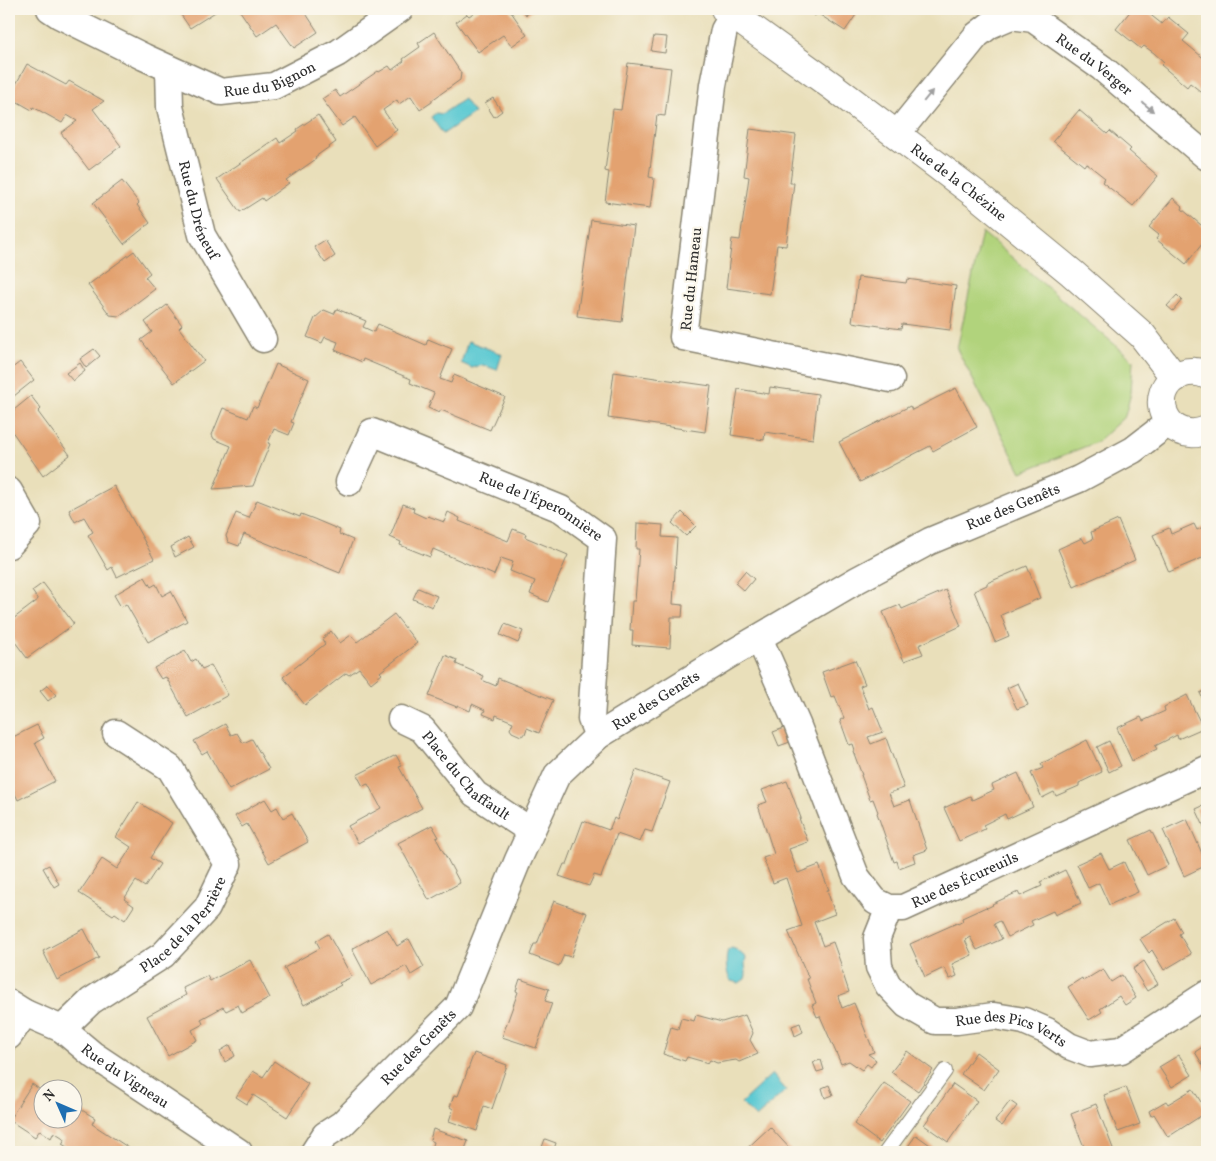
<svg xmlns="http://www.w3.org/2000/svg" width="1216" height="1161" font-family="Vollkorn,serif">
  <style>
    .green { fill: #b1d37c; stroke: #6e7f54 }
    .water { fill: #5cc9d2; stroke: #447a7e }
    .building { fill: #e3a270 }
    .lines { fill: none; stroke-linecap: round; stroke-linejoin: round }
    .service-casing { stroke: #8a8572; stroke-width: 16 }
    .minor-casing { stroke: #8a8572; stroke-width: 29 }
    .tertiary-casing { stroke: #8a8572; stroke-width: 30 }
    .service { stroke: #fff; stroke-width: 14 }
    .minor { stroke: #fff; stroke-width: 26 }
    .tertiary { stroke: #fff; stroke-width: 28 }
    .oneway { fill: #a0a0a0 }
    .labels { text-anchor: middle; stroke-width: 4.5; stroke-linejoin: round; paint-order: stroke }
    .street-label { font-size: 15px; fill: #2b2b2b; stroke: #fbf7ec }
  </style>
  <rect width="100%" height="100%" fill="#fbf7ec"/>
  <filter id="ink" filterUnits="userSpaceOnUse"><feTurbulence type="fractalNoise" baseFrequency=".02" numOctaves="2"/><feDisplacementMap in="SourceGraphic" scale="10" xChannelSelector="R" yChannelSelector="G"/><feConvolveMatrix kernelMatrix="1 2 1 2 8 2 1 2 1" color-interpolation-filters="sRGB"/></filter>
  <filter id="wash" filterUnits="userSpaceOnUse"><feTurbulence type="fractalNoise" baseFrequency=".0096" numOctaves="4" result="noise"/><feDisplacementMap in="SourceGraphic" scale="20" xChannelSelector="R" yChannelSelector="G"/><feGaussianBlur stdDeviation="1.12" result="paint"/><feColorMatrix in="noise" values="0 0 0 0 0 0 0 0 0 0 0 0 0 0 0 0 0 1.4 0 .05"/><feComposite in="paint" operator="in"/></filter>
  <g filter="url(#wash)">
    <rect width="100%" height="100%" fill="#e9dfba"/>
    <path class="green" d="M982,232L1133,360L1131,393L1125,416L1097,442L1021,472L957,349Z"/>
    <path class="water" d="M464,99L474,113L443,134L431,117L436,113L442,114Z
      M468,341L502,354L497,370L483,365L472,368L461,363Z
      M732,948L737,950L746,958C743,965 748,971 745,979L739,983L731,981C726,975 725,957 728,950Z
      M772,1074L786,1090L756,1118L741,1103Z"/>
    <g id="blocks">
      <path class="building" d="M177,9H220L190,28Z
        M244,9H303L318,32L294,48L276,23L257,36L240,11Z
        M480,9H509L527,35L512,46L503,35L478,52L456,22L467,14L469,16Z
        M522,9H535L526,15Z
        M805,9H860L845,31L817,13L815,16Z
        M1132,9H1143L1162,24L1168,17L1189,34L1183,41L1207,61V92L1205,95L1190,83L1187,87L1161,65L1164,62L1154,53L1144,46L1141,49L1116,29Z
        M434,32L461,73L460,80L432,100V102L420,110L411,96L399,104L397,100L383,110L397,130L375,146L355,117L342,126L322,99L335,90L340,97L378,71L379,72L389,66L392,70L404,61L403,59L420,47L418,43Z
        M654,36L667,37L665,53L651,51Z
        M628,63L671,68L665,116L657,115L649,177L654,178L650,208L605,202L609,172L605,171L613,109L621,110Z
        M27,64L66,85L69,81L104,101L93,109L121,146L89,170L61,133L77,121L67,115L62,123L33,107L32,110L9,97Z
        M493,98L502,111L494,117L485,103Z
        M1079,110L1107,134L1110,131L1131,149L1129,151L1158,176L1133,206L1102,182L1105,178L1086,163L1084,166L1053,141Z
        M318,115L336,142L315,157L316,159L286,180L289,183L264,201L262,198L240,212L217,179L277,138L280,143L298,131L297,129Z
        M750,129L796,135L790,183H794L786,246L777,245L770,294L726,288L732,239L740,240L749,177L744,176Z
        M122,181L139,203L137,205L150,223L124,244L93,203Z
        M1173,198L1183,207L1182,209L1207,230V238L1186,264L1156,239L1159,235L1149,227Z
        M591,220L634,226L622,322L577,316Z
        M325,240L335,256L325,263L314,247Z
        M134,251L150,273L145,277L155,289L119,316L110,315L88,285Z
        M858,277L906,283L907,279L956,286L950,330L902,324L901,329L852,322Z
        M1177,295L1182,300L1173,311L1167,306Z
        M167,305L182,325L179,328L204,361L174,383L141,340L152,332L145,322Z
        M337,309L366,321L363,327L374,332L378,324L426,345L428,339L452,349L440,379L451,383L454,375L505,397L490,430L441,410L439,413L428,408L434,393L410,383L411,379L363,359L362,362L335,350L338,342L325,337L322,343L307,337L315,318L324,310L334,314Z
        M94,349L100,356L86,368L80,359Z
        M20,362L34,380L9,400V366L11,369Z
        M80,363L85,371L73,381L66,373Z
        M276,364L309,379L291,422L294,423L289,435L274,429L268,443L270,444L253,486L213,489L231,446L214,439L212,435L223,408L248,418L253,406L257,408Z
        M614,372L711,386L705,432L608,418Z
        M770,387L818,394L813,439L765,432L764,440L731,435L738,389L769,394Z
        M956,388L977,427L933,451L930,446L860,482L839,442L910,406L912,410Z
        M31,396L41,409L38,412L70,455L43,476L9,427V414Z
        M114,486L154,559L117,577L112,567L108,570L88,535L93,532L84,517L75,522L69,510Z
        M257,500L300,517L301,514L314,519L340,530L339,534L353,540L340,573L244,534L239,546L228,542L226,536L236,513L249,518Z
        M403,504L414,508L413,512L426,518L428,516L444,522L448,512L460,518L459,521L508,541L513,529L526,534L525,537L568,555L548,602L530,594L535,581L510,571L513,562L501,558L494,575L433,549L430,557L400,545L401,542L390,537Z
        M682,512L696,526L686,536L672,523Z
        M1118,520L1135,560L1074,587L1058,549L1082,538L1085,543L1093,539L1091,532Z
        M637,523L663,525L662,537L677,538L673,604L683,605L682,617H671L670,648L632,645L633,630H630L632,601H635L639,549H636Z
        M1194,524L1197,530L1207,525V556L1169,572L1153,535L1169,528L1171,534Z
        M188,537L194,547L175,557L171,547Z
        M1027,566L1040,598L1001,615L1009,636L995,642L974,591L987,585V583Z
        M745,571L754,579L744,591L735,583Z
        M145,577L151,587L156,584L162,596L171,591L187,621L148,642L126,604L121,607L114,595Z
        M43,583L74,624L27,658L9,634V622L38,600L32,591Z
        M418,588L437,596L432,607L413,599Z
        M946,590L961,626L919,645L923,654L904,661L883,612L900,605L902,609Z
        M394,614L417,643L380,672L382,674L371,683L359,668L349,675L346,673L305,705L283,677L325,644L322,639L331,631L340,643L351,635L357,642Z
        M505,624L523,631L518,643L500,635Z
        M185,651L191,662L196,659L202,669L211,665L228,695L188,717L166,677L161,679L154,668Z
        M445,655L457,660L456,664L484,676L482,680L496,686L498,678L553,700L539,733L527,728L525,734L521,736L512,732L510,729L513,722L496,715L495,719L483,714L485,710L472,704L470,711L457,705V707L429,696Z
        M855,660L865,684L860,686L869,709L873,707L883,732L868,737L871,744L886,738L904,788L889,793L894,806L910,800L927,850L913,855L915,862L899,868L897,861L894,862L877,813L878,812L873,799L870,800L861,775H862L853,751L855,750L853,744L849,745L840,720L844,718L835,696L831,697L822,672Z
        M1018,683L1028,705L1017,709L1007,688Z
        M48,685L56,695L48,701L40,691Z
        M1207,690V708L1200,693Z
        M1187,695L1203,728L1178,739L1177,735L1155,746L1157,749L1132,761L1117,728L1141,717L1143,721L1165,711L1164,707Z
        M225,724L231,735L237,733L243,743L252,739L269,769L229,790L207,751L202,754L194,741Z
        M37,725L44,738L35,743L55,781L18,800L9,781V739Z
        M784,728L790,742L779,746L773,732Z
        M1087,740L1102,772L1079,783V786L1056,796L1054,792L1042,798L1031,773L1043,768L1041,764Z
        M1109,741L1121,766L1109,772L1097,747Z
        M396,755L402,766L399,767L422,808L358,843L348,826L381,808L368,784L363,786L357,775Z
        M636,770L670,782L652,832L645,830L640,842L617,834L601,877L594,875L589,886L559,876L564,864H567L583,821L609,830L614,818L617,820Z
        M1018,773L1033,807L1007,819L1005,814L983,825L985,829L959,841L944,808L970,796L972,800L994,790L992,785Z
        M787,781L801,818H799L808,842L789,849L798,873L819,865L829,890H827L835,914L814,922L823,946L833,942L842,967L841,968L849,992L838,996L842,1008L854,1003L874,1052L868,1054L876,1060L871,1067L867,1064L862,1070L849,1061L841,1064L820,1016L817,1017L812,1005L816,1003L807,979H809L788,931L802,926L786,878L773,883L763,858L774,854L758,805L767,802L762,790Z
        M265,799L272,810L277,807L283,818L292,813L308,842L269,863L247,824L242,827L235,816Z
        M138,802L172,823L150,858L160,864L145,887L136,881L124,899L134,906L125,920L115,913L113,915L79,893L102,859L117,869L125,857L131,847L116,837Z
        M1207,804V833L1196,809Z
        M1187,819L1207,865L1184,876L1163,830Z
        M432,825L439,837L436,838L460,883L429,900L398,843Z
        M1151,830L1168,865L1147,875L1130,840Z
        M1101,853L1109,869L1124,862L1138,892L1109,905L1099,883L1088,888L1077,864Z
        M49,865L59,884L54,887L43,868Z
        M1065,870L1081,903L1055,915L1053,911L1031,921L1033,925L1008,937L1000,921L994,924L1002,939L977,950L970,937L965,940L972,955L952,964L957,976L950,979L944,968L925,977L910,944L957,923L958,924L963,921L962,918L986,907L987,908L993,905L992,904L1018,892L1020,896L1042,886L1040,882Z
        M554,901L587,913L571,957L564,955L559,966L530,955L534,944H537Z
        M1174,918L1182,932L1179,934L1191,954L1164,970L1152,950L1149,953L1140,939Z
        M84,929L99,958L57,980L43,951Z
        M387,929L397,946L409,939L424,967L411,975L406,966L371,985L352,949Z
        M328,934L352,977L339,983L341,985L304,1005L284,968L320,948L316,941Z
        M250,960L270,998L242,1013L238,1005L226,1011L223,1007L201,1019L203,1024L192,1030L197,1040L168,1056L147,1016L186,995L183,988L207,976L210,981Z
        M1144,961L1158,984L1147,991L1133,969Z
        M1103,969L1111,982L1122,975L1136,998L1125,1005L1119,996L1100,1009L1102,1012L1089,1020L1068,987L1082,978L1083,981Z
        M520,979L549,989L545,1001L552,1003L536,1048L502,1037L518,992L516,991Z
        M696,1015L722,1022L745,1015L753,1033L750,1040L758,1054L739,1062L736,1060L717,1063L710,1060L708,1063L687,1057L685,1061L663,1054L671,1027L678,1029L681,1018L694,1021Z
        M800,1023L803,1032L795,1036L792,1026Z
        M1207,1044V1072L1195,1052Z
        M230,1045L235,1056L225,1062L220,1051Z
        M907,1051L933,1070L918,1091L891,1072Z
        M976,1052L999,1069L984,1090L961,1074Z
        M474,1053L507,1065L492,1109L484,1106L477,1131L449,1121L453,1109L450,1107L454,1095L458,1096Z
        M1179,1055L1192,1075L1172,1087L1159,1067Z
        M821,1060L824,1070L817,1072L813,1062Z
        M274,1061L308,1084L287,1117L253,1095L247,1104L236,1097L253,1071L263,1077Z
        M884,1083L910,1101L880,1143L854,1124Z
        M32,1084L42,1091V1118H72V1104L95,1118L92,1124L129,1148L127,1152H75L62,1144L65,1139L54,1132L51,1138L40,1130L35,1137L9,1120Z
        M953,1084L977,1101L948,1142L924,1125Z
        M829,1085L833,1095L825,1098L822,1088Z
        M1126,1087L1140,1124L1118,1132L1104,1095Z
        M1193,1089L1207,1112L1168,1137L1154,1114L1151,1116L1149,1111L1166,1101L1168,1104Z
        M1010,1101L1017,1106L1002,1126L995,1121Z
        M1096,1104L1114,1151L1111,1152H1086L1071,1114Z
        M770,1127L793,1152H743Z
        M433,1129L468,1141L464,1152H431L434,1142L430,1140Z
        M916,1135L940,1152H904Z
        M545,1139L556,1143L553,1152L541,1150Z"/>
    </g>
  </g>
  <g filter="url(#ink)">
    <use href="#blocks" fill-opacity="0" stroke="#8a8572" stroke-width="1"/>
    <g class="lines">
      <g class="service-casing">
        <path id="service" d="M886,1152L945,1071"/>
      </g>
      <g class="minor-casing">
        <g id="minor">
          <path id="s1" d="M50,9L59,15L144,57L221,92L274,86L338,53L400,9"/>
          <path d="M733,14L724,30L713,85L683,337L891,379"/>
          <path id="s2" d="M169,69L170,107L202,235L263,339"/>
          <path id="s3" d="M897,134L977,35L990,25L1011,16L1033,19L1102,68L1207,157"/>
          <path id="s4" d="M349,482L372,432L561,509L603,539L591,719L598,736"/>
          <path d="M9,491L28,524L9,545"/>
          <path id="s5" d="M759,638L797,724L856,876L875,901L889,908H903L1207,769"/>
          <path id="s6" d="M401,719L422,729L475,794L531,831"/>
          <path id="s7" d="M889,908L877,938L879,967L888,985L907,1005L935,1021H957L994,1016L1024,1021L1047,1031L1069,1046L1090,1054L1121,1050L1207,994"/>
          <path id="s8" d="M9,1003L25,1013L62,1029L92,1054L239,1152"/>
          <path id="s9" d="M62,1029L91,1001L163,955L207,908L228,864L170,768L116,733"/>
          <path d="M9,1036L25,1013"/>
          <path id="s10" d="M314,1152L325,1135L342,1124L458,1007L518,860L557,775L598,736L729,655L857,580L930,541L1079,479L1133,450L1168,423"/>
        </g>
      </g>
      <g class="tertiary-casing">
        <g id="tertiary">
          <path id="s11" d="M725,9L832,86L978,196L1072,273L1142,335L1175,378"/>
          <path d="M1207,375C1200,371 1189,371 1181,374C1143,392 1167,447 1207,430"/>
        </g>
      </g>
      <use href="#service" class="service"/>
      <use href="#minor" class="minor"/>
      <use href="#tertiary" class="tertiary"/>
    </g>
    <defs><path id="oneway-solid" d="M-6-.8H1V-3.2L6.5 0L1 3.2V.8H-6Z" transform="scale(1.25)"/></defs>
    <g class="oneway">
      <use href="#oneway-solid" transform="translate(928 96) rotate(-51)"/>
      <use href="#oneway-solid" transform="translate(1148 107) rotate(40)"/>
    </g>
  </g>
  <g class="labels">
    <g class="street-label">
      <text dy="5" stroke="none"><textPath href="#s3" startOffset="265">Rue du Verger</textPath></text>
      <text dy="5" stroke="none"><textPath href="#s1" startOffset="241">Rue du Bignon</textPath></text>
      <text dy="5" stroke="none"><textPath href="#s11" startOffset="291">Rue de la Chézine</textPath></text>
      <text dy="5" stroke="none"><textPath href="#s2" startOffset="145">Rue du Dréneuf</textPath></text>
      <text transform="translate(691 279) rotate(-84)" y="5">Rue du Hameau</text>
      <text dy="5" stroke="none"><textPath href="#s10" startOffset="989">Rue des Genêts</textPath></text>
      <text dy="5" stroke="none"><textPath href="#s4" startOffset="240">Rue de l'Éperonnière</textPath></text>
      <text dy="5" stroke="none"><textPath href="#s10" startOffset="582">Rue des Genêts</textPath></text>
      <text dy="5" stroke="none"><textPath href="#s6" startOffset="88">Place du Chaffault</textPath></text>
      <text dy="5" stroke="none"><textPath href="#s5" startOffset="386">Rue des Écureuils</textPath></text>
      <text dy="5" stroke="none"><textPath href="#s9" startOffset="162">Place de la Perrière</textPath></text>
      <text dy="5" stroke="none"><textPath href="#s7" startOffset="220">Rue des Pics Verts</textPath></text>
      <text dy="5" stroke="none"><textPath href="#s10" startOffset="149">Rue des Genêts</textPath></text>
      <text dy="5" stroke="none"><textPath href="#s8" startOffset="138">Rue du Vigneau</textPath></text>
    </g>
  </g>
  <rect width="1216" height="1161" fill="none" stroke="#fbf7ec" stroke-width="30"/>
  <g transform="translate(58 1104) rotate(315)"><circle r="24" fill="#fbf7ec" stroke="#a8a59f"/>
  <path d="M0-4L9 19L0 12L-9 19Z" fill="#1f6fb2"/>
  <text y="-8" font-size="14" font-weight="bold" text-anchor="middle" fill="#2b2b2b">N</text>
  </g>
</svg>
